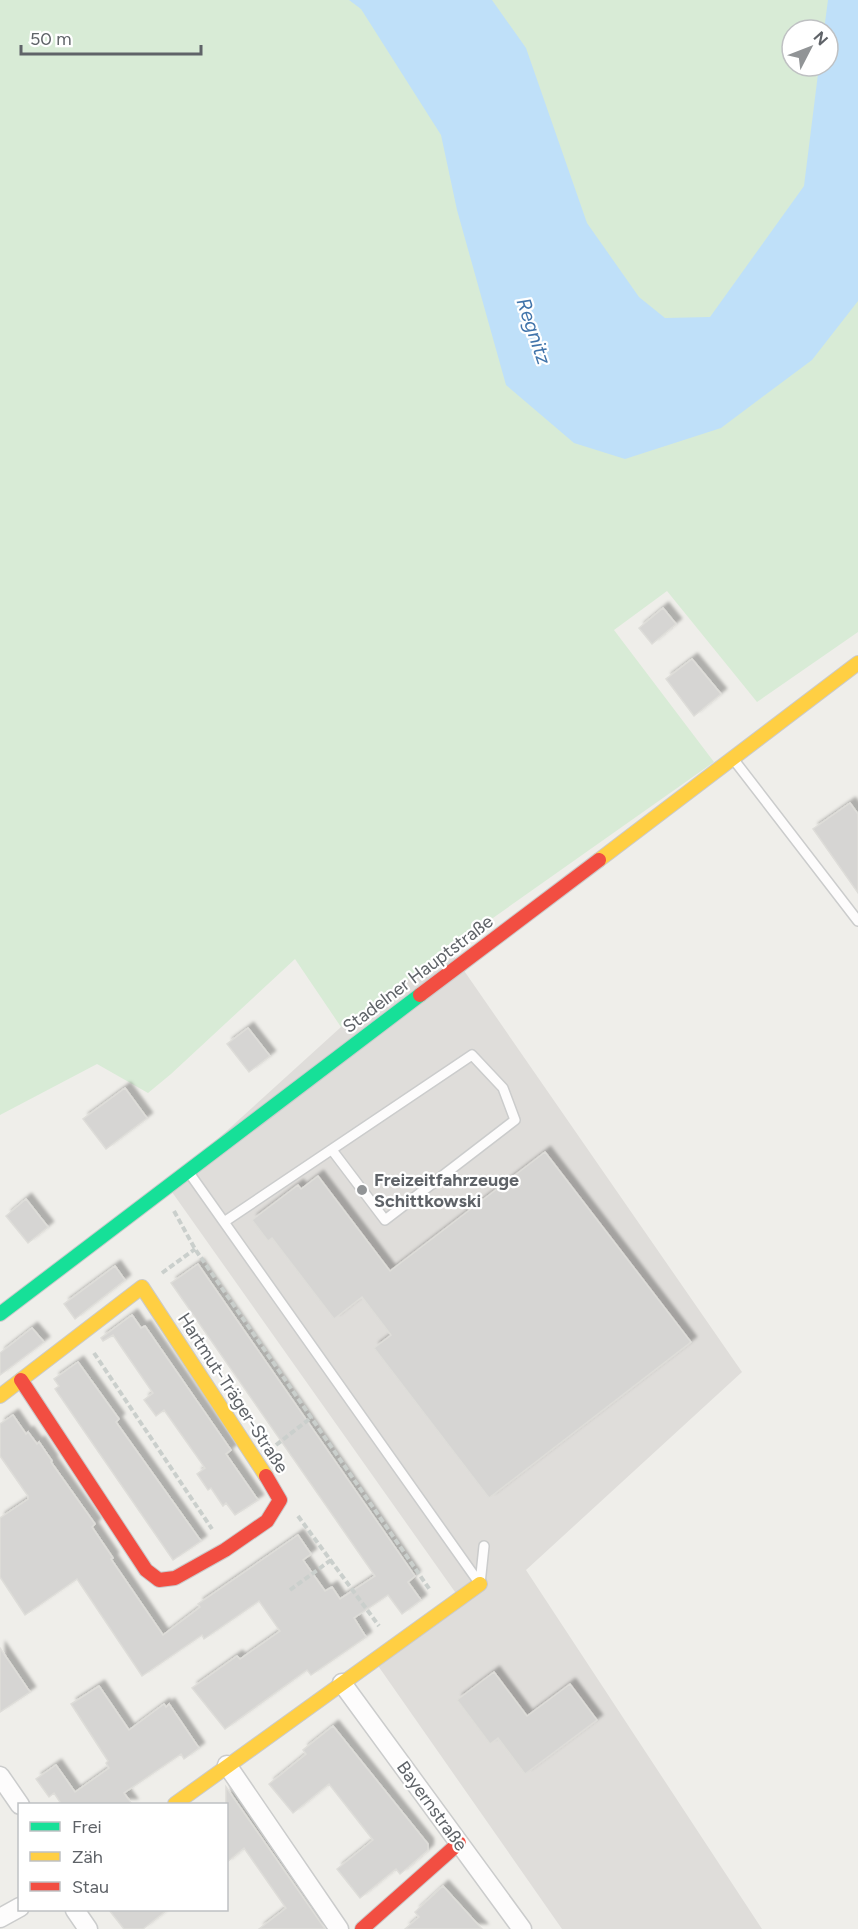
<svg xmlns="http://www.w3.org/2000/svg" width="858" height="1929" font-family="Figtree,sans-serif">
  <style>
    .industrial { fill: #dfddda }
    .green { fill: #d8ebd6; fill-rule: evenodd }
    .water { fill: #bfe0f9 }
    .building { fill: #d6d5d3; stroke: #deddd9; stroke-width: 1.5; filter: url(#shadow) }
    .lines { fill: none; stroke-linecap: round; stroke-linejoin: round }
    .lane-casing { stroke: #cbcccc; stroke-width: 12 }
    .street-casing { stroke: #cbcccc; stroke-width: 21 }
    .fast-casing { stroke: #cacacb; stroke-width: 16 }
    .slow-casing { stroke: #cacacb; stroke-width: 16 }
    .jam-casing { stroke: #cacacb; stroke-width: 16 }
    .path { stroke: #cacfcc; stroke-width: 4; stroke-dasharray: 6 3; stroke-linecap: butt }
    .lane { stroke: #fdfcfc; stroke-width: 9 }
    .street { stroke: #fdfcfc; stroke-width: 18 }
    .fast { stroke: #16e098; stroke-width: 14 }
    .slow { stroke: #ffcf43; stroke-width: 14 }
    .jam { stroke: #f24e42; stroke-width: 14 }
    .poi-dot { fill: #919496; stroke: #fff; stroke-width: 2 }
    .labels { text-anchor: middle; stroke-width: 4.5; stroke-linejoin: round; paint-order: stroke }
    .street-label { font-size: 18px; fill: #5f6368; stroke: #fff }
    .poi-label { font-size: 18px; font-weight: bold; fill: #5f6368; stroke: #fff; text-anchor: start }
    .water-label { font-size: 20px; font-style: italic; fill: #4174aa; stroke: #fff }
  </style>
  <defs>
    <filter id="shadow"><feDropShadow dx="5.5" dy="-5.5" stdDeviation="1.5" flood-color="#0004"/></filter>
  </defs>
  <rect width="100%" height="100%" fill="#efeeea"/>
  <path class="industrial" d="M449,949L742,1372L526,1570L762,1929H562L374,1660L460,1599L167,1185L341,1027Z"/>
  <path class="green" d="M0,0H858V632L757,702L667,591L614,630L714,762L449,949L341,1027L295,959L171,1074L148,1093L97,1064L0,1115ZM792,30H828V66H792Z"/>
  <path class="water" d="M349,0H492L526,48L587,223L639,297L665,318L710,317L804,186L819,66H828V30H824L828,0H858V301L812,360L721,428L625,459L574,443L506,385L457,210L441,135L361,9Z"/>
  <path class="building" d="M663,608L676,624L652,644L639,628Z
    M692,659L721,694L694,716L666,679Z
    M850,803L858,814V893L813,829Z
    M248,1028L270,1056L249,1072L227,1044Z
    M125,1088L147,1118L106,1149L83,1119Z
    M545,1152L691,1342L489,1498L374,1348L391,1335L362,1297L334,1319L272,1238L268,1241L252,1220L298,1185L301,1189L318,1176L390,1271Z
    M26,1199L48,1227L28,1243L6,1216Z
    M198,1264L415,1576L408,1582L421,1600L402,1614L388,1595L354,1618L366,1637L311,1675L307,1670L225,1729L192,1688L237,1656L240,1659L280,1631L259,1601L204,1639L202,1635L142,1676L77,1579L25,1615L0,1577V1518L28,1499V1496L0,1456V1424L13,1415L26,1434L28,1432L37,1444L39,1442L52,1461L51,1462L95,1524L92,1527L113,1558L111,1559L163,1635L200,1607L198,1604L298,1535L311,1554L303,1560L325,1591L332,1587L340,1599L375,1576L171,1283Z
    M115,1266L125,1280L75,1319L64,1304Z
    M132,1315L141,1328L145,1326L231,1450L226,1454L258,1500L235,1515L226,1503L223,1506L211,1488L208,1490L197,1474L205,1468L164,1410L156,1416L144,1400L153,1393L113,1335L103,1341L101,1338Z
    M32,1328L44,1342L0,1375V1353Z
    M78,1362L119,1419L116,1422L201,1541L173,1560L55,1389L59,1386L54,1379Z
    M0,1648L30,1692L0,1712Z
    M494,1672L527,1716L570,1684L597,1720L525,1774L498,1738L490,1744L457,1700Z
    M99,1686L129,1730L164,1704L166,1707L169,1704L199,1748L184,1759L181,1754L124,1793L132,1804H57L60,1802L54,1793L49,1797L36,1779L56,1765L75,1792L109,1768L106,1763L108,1761L71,1704Z
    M333,1726L428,1844V1850L406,1869L400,1874L396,1869L360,1898L337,1869L373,1840L329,1784L293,1813L269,1784L306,1754L303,1750Z
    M226,1787L314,1913L325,1929H259L286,1908L244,1848L226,1863Z
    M443,1886L482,1929H405L419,1917L415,1912Z
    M109,1910H167L143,1929H124Z"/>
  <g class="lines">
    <g class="lane-casing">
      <path id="lane" d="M734,760L858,921
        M190,1174L480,1584L484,1546
        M224,1222L472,1055L503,1088L515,1120L385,1220L332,1150"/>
    </g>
    <g class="street-casing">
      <path id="street" d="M342,1683L522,1929
        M227,1765L339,1929
        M0,1776L20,1805
        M75,1910L88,1929
        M0,1918L20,1907"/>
    </g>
    <g class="fast-casing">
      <path id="fast" d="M0,1314L420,995"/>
    </g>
    <g class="slow-casing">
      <path id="slow" d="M599,860L858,663
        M0,1396L142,1287L266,1476
        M175,1804L480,1584"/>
    </g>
    <g class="jam-casing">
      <path id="jam" d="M420,995L599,860
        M21,1380L146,1570L159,1580L175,1578L225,1550L267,1521L280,1500L266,1476
        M362,1929L459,1843"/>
    </g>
    <path class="path" d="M174,1211L195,1249L430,1590
      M162,1273L195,1249
      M94,1353L212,1529
      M276,1445L312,1417
      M298,1516L379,1626
      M290,1590L331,1560"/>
    <use href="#lane" class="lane"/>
    <use href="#street" class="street"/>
    <use href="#fast" class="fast"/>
    <use href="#slow" class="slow"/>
    <use href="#jam" class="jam"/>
  </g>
  <circle class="poi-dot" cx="362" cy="1190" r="6"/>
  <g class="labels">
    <g class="street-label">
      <text transform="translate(418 974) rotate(-37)" y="6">Stadelner Hauptstraße</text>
      <text transform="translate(233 1393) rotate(57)" y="6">Hartmut-Träger-Straße</text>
      <text transform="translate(432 1806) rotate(54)" y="6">Bayernstraße</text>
    </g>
    <g class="poi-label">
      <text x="374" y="1186">Freizeitfahrzeuge<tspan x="374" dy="21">Schittkowski</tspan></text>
    </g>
    <g class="water-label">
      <text transform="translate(534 331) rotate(71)" y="7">Regnitz</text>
    </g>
  </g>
  <rect x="18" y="1803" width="210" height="108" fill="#ffffff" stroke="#bfc1c3" stroke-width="1.5"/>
  <rect x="30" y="1822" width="30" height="9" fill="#16e098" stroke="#bfc1c3" stroke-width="1.5"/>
  <text x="72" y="1833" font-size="18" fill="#5f6368">Frei</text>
  <rect x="30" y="1852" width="30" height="9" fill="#ffcf43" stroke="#bfc1c3" stroke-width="1.5"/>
  <text x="72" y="1863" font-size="18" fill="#5f6368">Zäh</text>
  <rect x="30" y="1882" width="30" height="9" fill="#f24e42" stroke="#bfc1c3" stroke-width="1.5"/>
  <text x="72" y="1893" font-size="18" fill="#5f6368">Stau</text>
  <g transform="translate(810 48) rotate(48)"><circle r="28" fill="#ffffff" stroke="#bfc1c3" stroke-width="1.5"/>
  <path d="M0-4.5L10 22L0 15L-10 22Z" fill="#919496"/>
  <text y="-9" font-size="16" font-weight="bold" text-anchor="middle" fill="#5f6368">N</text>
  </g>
  <path d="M21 45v9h180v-9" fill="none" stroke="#5f6368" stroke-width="3"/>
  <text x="30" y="45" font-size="18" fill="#5f6368" stroke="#ffffff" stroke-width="4.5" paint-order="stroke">50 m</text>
</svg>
